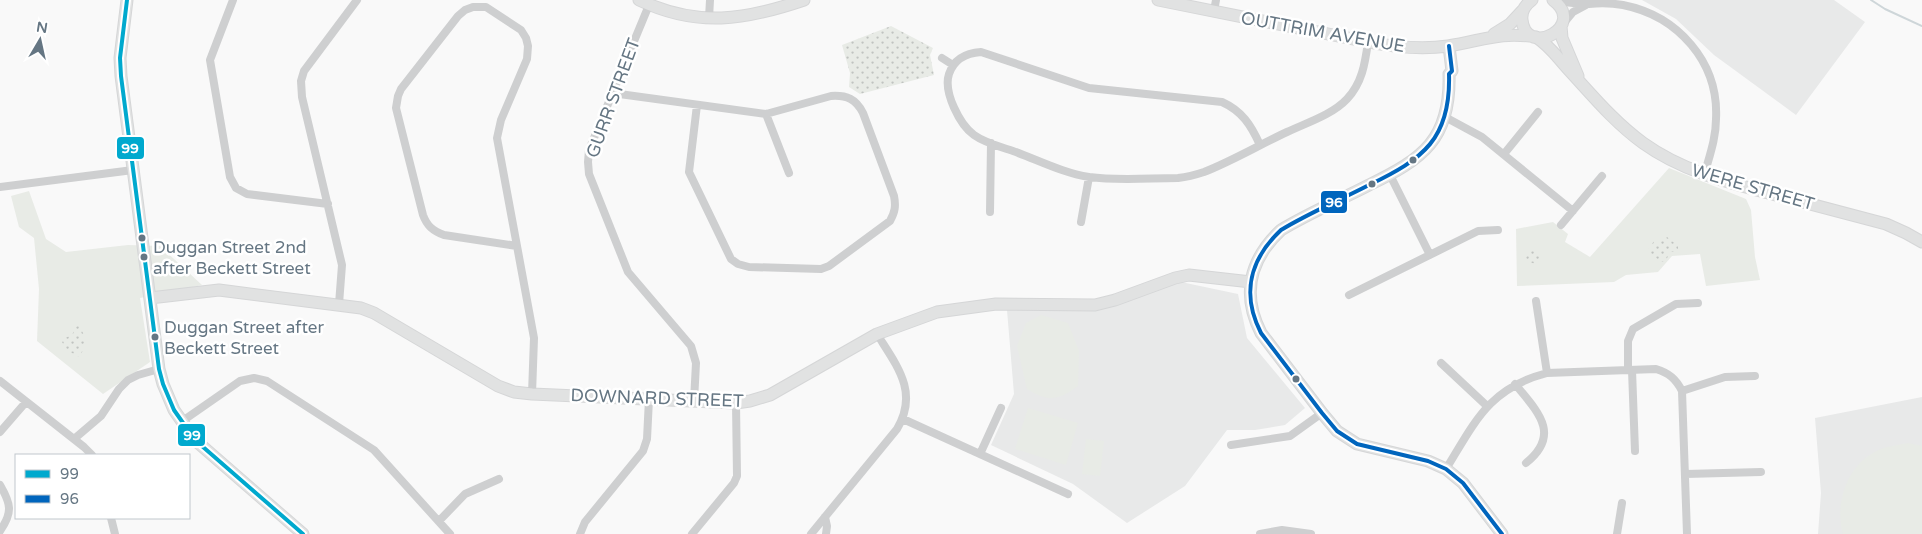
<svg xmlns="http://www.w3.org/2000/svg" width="1922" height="534" font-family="'Varela Round',sans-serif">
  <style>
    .built { fill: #e8e9e9 }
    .grass { fill: #e8ebe6 }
    .park { fill: url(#park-dots) }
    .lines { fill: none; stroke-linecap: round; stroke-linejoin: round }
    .stream { stroke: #ced6d9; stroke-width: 2 }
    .secondary-casing { stroke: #d5d6d7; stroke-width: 13 }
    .street { stroke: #cecfd0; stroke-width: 8 }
    .secondary { stroke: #e1e2e2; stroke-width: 11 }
    .bus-1-casing { stroke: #fff; stroke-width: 8 }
    .bus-2-casing { stroke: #fff; stroke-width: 8 }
    .bus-1 { stroke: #00a9ce; stroke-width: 4 }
    .bus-2 { stroke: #0065bd; stroke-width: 4 }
    .bus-dot { fill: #657683; stroke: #fff; stroke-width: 2 }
    .labels { text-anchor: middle; stroke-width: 5; stroke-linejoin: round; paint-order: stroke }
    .bus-label { font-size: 17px; fill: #657683; stroke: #fff; text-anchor: start }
    .street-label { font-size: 18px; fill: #657683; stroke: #fff }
    .line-badge { stroke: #fff; stroke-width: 2 }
    .badge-label { font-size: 14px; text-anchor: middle; font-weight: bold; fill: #fff }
  </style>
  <defs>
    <pattern id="park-dots" width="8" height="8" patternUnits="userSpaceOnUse" patternTransform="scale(1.25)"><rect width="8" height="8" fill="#e8ebe6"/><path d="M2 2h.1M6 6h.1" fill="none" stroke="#c0c3c0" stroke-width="1.8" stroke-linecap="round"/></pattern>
  </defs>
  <rect width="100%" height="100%" fill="#f9f9f9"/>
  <path class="built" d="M1642,0H1834L1865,22L1796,115L1714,55L1676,19Z
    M1181,282L1238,294L1247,338L1305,408L1285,425L1255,430H1227L1185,486L1127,523L1073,484L991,445L1014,394L1007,310L1099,307Z
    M1922,397V534H1818L1821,493L1815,418Z"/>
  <path class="grass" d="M1669,168L1746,199L1751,210L1755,257L1760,280L1706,286L1700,254L1672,256L1658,272L1626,275L1614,282L1517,286L1516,229L1553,222L1568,234L1565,242L1590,257Z
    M29,191L46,239L66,252L128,245L160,246L202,285L140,298L150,362L103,394L37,341L39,289L34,238L19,227L11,196Z
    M1041,315L1068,323L1079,351L1078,386C1058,401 1048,402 1027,389L1017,346L1026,323Z
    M1028,408L1078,423L1066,465L1015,449Z
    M1086,439L1104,441L1100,476L1082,474Z
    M1908,443L1922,446V534H1843C1834,502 1848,462 1881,449C1889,446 1899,445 1908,443Z"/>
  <path class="park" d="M891,26L933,48L930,55L934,75L860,94L849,87L850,73L842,45Z
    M1667,237L1678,246V250L1675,252H1671L1665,261L1662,262L1649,253L1648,250L1654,241L1660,242Z
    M1532,249L1542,256L1540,264L1538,265L1527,261L1526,258L1529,251Z
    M79,325L85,337V342H87V344L79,357L67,350L62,342L65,338L72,335L76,327Z"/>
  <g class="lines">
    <path class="stream" d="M1871,0L1885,9L1922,26"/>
    <g class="secondary-casing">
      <path id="secondary" d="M127,0L120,58L121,76L159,369L163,384L174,410L195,440L303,534
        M639,0C698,28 745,20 804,0
        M1158,0L1368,42C1394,47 1421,50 1448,46C1482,41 1499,31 1536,37
        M1532,0C1525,5 1521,12 1522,20C1526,59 1588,26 1553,0
        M1561,26L1562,38L1578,76
        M1494,34L1510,24L1523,10
        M1536,37C1551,47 1556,56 1568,69C1592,95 1614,122 1643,143C1682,171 1727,182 1772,194C1810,204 1848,214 1886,224L1906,233L1922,242
        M1449,46L1452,71L1449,74C1451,139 1423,159 1369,185C1340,200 1309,213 1281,230C1250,259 1241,294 1261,333L1322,413L1337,431L1357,444L1428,461L1446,469L1463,483L1502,534
        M150,298L219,290L361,308L374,313L498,386L514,392L532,394L736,403L750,401L770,395L877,334L937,312L996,304L1095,305L1115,300L1175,278L1189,275L1251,282"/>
    </g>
    <path class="street" d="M233,0L210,60L230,177L236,188L247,194L328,204
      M1554,1C1566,2 1577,4 1589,4C1600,3 1611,3 1623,5C1678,16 1719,62 1716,119C1716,139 1709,157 1704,176
      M649,5L589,150L588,162L589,174L628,272L691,346L696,363L694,401
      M1214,11L1216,0
      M709,18L710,0
      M1563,24L1573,12L1586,5
      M942,58L953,65
      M612,93L766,114L831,96C847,95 856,99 863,113L894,196C896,206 895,212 890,221L829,266L821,269L749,267L738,264L731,259L689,172L697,105
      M766,114L789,173
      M1445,117L1482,137L1573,211
      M1260,145C1251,125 1242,111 1222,102L1089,88L981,52C966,53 954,59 949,74C943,92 960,125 974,135C985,143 1001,147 1013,151C1038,160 1063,173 1089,177C1118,181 1149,178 1178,178C1187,177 1195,175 1204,172C1232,161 1259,145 1287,132C1306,123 1332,115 1347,99C1362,83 1365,64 1368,42
      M1504,154L1538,112
      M1390,175L1430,255
      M0,187L133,170
      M990,212L991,143
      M1081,222L1089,177
      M1561,225L1602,176
      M517,246L497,138L501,120L527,59L528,46L526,38L521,30L486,7H473L465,10L458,16L401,89L398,96L396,108L423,215C427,226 433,231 444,235L517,246L534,338L532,394
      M1349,295L1478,231L1498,230
      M1536,301L1547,373
      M339,304L342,265L302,97L301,81L304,71L357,0
      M1441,363L1487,406
      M1628,370V341L1633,329L1676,304L1698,303
      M1632,370L1635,451
      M0,381L84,447L92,455
      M1515,384C1537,411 1562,434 1526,463
      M1682,391L1725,377L1755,376
      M903,419L1068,494
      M181,422L240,381L254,378L267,381L374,450L450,534
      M0,432L26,402
      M74,439L101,416L119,389L128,380L138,375L159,369
      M1231,445L1290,436L1322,413
      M980,454L1001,408
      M1446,469C1475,422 1489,388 1547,373L1656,369C1669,373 1676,379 1682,391L1687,534
      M1686,474L1761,472
      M0,485C11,504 13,512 0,531
      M825,517L827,526L826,534
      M111,518L115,534
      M439,521L465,494L499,479
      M580,534L585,522L643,451L647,439L649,399
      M692,534L734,483L737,476L736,403
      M811,534L897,429C919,392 897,366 877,334
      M1260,534L1282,530L1311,534
      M1617,534L1622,503"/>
    <use href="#secondary" class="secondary"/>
    <g class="bus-1-casing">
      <path id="bus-1" d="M127,0L120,58L121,76L159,369L163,384L174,410L195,440L303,534"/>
    </g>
    <g class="bus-2-casing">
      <path id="bus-2" d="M1449,46L1452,71L1449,74C1451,139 1423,159 1369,185C1340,200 1309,213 1281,230C1250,259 1241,294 1261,333L1322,413L1337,431L1357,444L1428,461L1446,469L1463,483L1502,534"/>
    </g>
    <use href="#bus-1" class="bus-1"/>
    <use href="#bus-2" class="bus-2"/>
  </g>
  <g class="bus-dot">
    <circle cx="1413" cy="160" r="4.5"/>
    <circle cx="1372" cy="184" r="4.5"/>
    <circle cx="142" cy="238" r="4.5"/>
    <circle cx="144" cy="257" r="4.5"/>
    <circle cx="155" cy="337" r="4.5"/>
    <circle cx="1296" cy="379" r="4.5"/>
  </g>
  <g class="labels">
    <g class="bus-label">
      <text x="153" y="253">Duggan Street 2nd<tspan x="153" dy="21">after Beckett Street</tspan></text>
      <text x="164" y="333">Duggan Street after<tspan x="164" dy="21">Beckett Street</tspan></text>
    </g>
    <g class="street-label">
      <text transform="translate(1323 32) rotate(10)" y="6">OUTTRIM AVENUE</text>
      <text transform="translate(613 98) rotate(-70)" y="6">GURR STREET</text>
      <text transform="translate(1753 187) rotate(16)" y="6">WERE STREET</text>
      <text transform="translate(657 398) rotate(2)" y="6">DOWNARD STREET</text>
    </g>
  </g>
  <g class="line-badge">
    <rect x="116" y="136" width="29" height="24" rx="5" fill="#00a9ce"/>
    <rect x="1320" y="190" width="28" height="24" rx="5" fill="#0065bd"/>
    <rect x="177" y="423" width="29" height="24" rx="5" fill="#00a9ce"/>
  </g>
  <g class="badge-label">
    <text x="130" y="153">99</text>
    <text x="1334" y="207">96</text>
    <text x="192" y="440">99</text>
  </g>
  <rect x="15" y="454" width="175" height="65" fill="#ffffff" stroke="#c1c8cd"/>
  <rect x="25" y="470" width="25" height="8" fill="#00a9ce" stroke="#c1c8cd"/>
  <text x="60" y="479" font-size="15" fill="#657683">99</text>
  <rect x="25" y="495" width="25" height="8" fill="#0065bd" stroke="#c1c8cd"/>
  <text x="60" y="504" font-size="15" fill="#657683">96</text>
  <g transform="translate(40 40) rotate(9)" stroke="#ffffff" stroke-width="4" paint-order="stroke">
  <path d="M0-4L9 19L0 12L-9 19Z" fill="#657683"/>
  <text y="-8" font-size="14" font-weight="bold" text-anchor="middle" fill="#657683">N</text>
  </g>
</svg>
